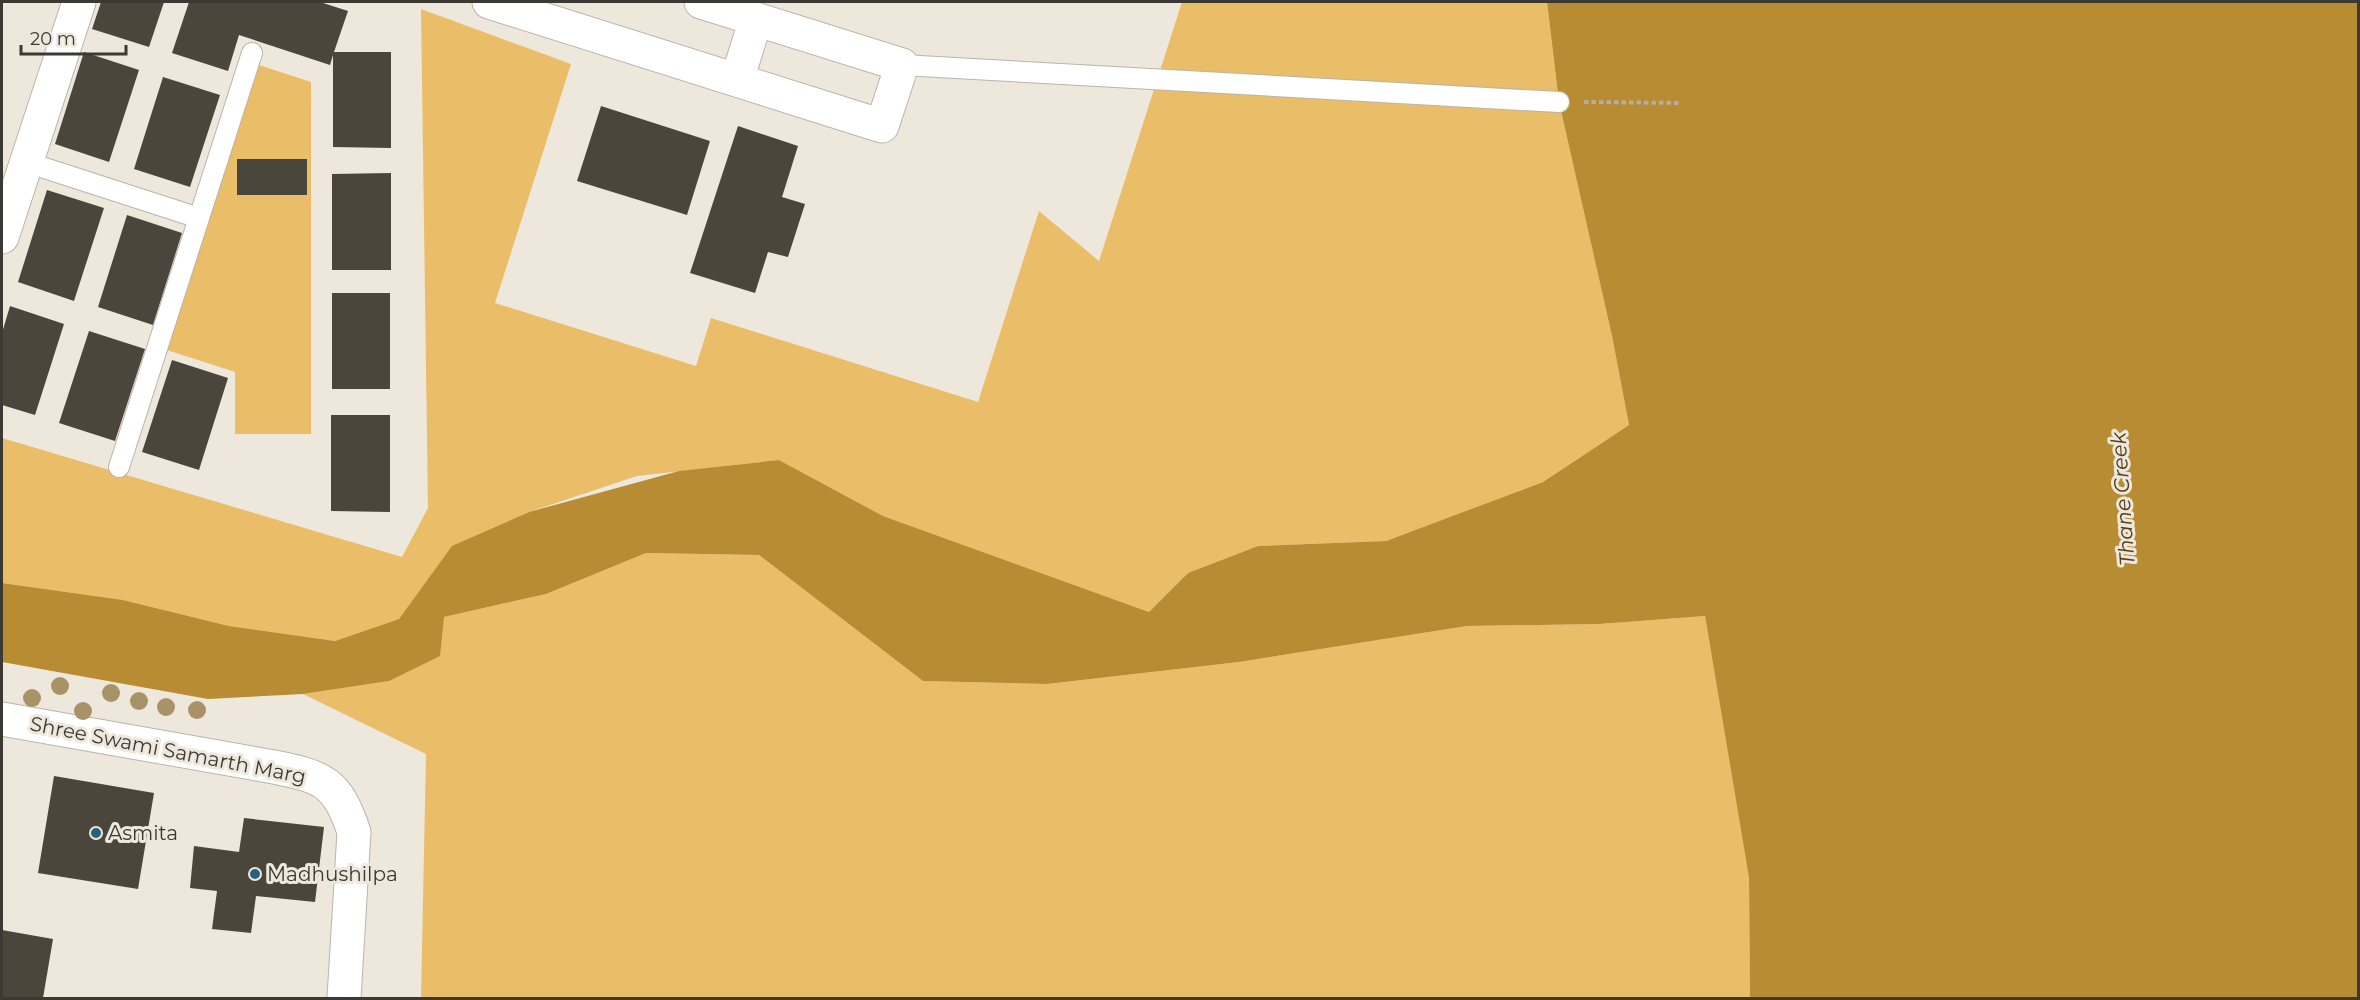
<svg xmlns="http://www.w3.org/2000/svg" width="2360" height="1000" font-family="Montserrat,sans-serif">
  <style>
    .green { fill: #eabd69 }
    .water { fill: #b88c32 }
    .building { fill: #4b463c }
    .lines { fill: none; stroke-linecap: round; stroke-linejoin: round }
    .lane-casing { stroke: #bbb4a9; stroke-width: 22 }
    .street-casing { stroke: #bbb4a9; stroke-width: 35 }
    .path { stroke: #b3ada5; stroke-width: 4; stroke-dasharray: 4.5 3; stroke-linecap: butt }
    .lane { stroke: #fff; stroke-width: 20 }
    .street { stroke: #fff; stroke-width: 33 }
    .tree { fill: #a89368 }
    .poi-dot { fill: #29617b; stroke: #eee7dc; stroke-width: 2 }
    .labels { text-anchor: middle; stroke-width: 6; stroke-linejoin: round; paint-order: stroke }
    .street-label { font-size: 20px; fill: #3c3935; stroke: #eee7dc }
    .poi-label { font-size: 20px; fill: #3c3935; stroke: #eee7dc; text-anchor: start }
    .water-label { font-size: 21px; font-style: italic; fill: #513e1a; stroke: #eee7dc }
  </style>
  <rect width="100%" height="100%" fill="#eee7dc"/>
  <path class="green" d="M1182,2H1547L1559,102L1612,336L1629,425L1543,482L1386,541L1258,546L1188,573L1149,612L883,516L779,460L637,476L529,512L452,547L399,619L335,641L229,626L123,600L2,583V438L402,557L428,508L421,9L571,64L495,303L696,366L711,318L978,402L1039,211L1099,261Z
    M259,65L311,82V434H235V372L167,350Z
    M646,553L759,555L923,681L1047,684L1239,662L1467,626L1600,624L1705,616L1749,878L1750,998H421L426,754L303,694L389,681L444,617L546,594Z"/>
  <path class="water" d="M1547,2H2358V998H1750L1749,878L1705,616L1600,624L1467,626L1239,662L1047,684L923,681L759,555L646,553L546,594L444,617L440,656L389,681L303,694L208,699L2,662V583L123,600L229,626L335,641L399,619L452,546L529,512L679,471L779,460L883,516L1149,612L1188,573L1258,546L1386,541L1543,482L1629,425L1612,336L1559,102Z"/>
  <path class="building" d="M101,2H164L149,47L92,29Z
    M189,2H320L348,11L334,52H391V148L333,147V55L330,65L239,35L228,71L172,53Z
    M84,52L139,70L109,162L55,144Z
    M163,77L220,95L190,187L134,169Z
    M601,106L710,141L687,215L577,181Z
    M738,126L798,146L782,197L805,204L788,257L768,252L755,293L690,273Z
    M237,159H307V195H237Z
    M391,173V270H332V174Z
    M47,190L104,208L74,301L18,282Z
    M127,215L182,233L153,325L98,307Z
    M332,293H390V389H332Z
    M10,306L64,324L35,415L2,405V333Z
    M89,331L145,349L115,441L59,423Z
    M172,360L228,378L199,470L142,452Z
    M331,415H390V512L331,511Z
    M54,776L154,793L138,889L38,873Z
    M244,818L324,827L315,902L256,896L251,933L212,929L217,891L190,888L194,846L239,852Z
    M2,930L53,939L43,998H2Z"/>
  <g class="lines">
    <g class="lane-casing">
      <path id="lane" d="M902,65L1559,102
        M26,162L199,218L119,467
        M199,218L252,53"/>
    </g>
    <g class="street-casing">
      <path id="street" d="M489,2L882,126L902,65L701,2
        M737,80L756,19
        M2,237L79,2
        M2,719L274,767C324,777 337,782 354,832L344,998"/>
    </g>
    <path class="path" d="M1584,102L1679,103"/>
    <use href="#lane" class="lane"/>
    <use href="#street" class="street"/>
  </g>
  <g class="tree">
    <circle cx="60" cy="686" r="9"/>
    <circle cx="111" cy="693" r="9"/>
    <circle cx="32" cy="698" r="9"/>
    <circle cx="139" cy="701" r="9"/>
    <circle cx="166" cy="707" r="9"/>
    <circle cx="197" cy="710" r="9"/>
    <circle cx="83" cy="711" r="9"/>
  </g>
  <g class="poi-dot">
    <circle cx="96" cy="833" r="6"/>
    <circle cx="255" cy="874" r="6"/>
  </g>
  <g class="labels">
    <g class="street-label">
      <text transform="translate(168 750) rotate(11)" y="7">Shree Swami Samarth Marg</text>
    </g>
    <g class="poi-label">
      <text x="108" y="840">Asmita</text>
      <text x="267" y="881">Madhushilpa</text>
    </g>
    <g class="water-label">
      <text transform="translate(2123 499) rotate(-94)" y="7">Thane Creek</text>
    </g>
  </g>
  <rect width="2360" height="1000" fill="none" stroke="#3c3935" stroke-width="6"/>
  <path d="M21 45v9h105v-9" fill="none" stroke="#3c3935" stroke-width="3"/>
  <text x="30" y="45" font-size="18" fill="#3c3935" stroke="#eee7dc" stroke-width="4.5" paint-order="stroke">20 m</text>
</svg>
